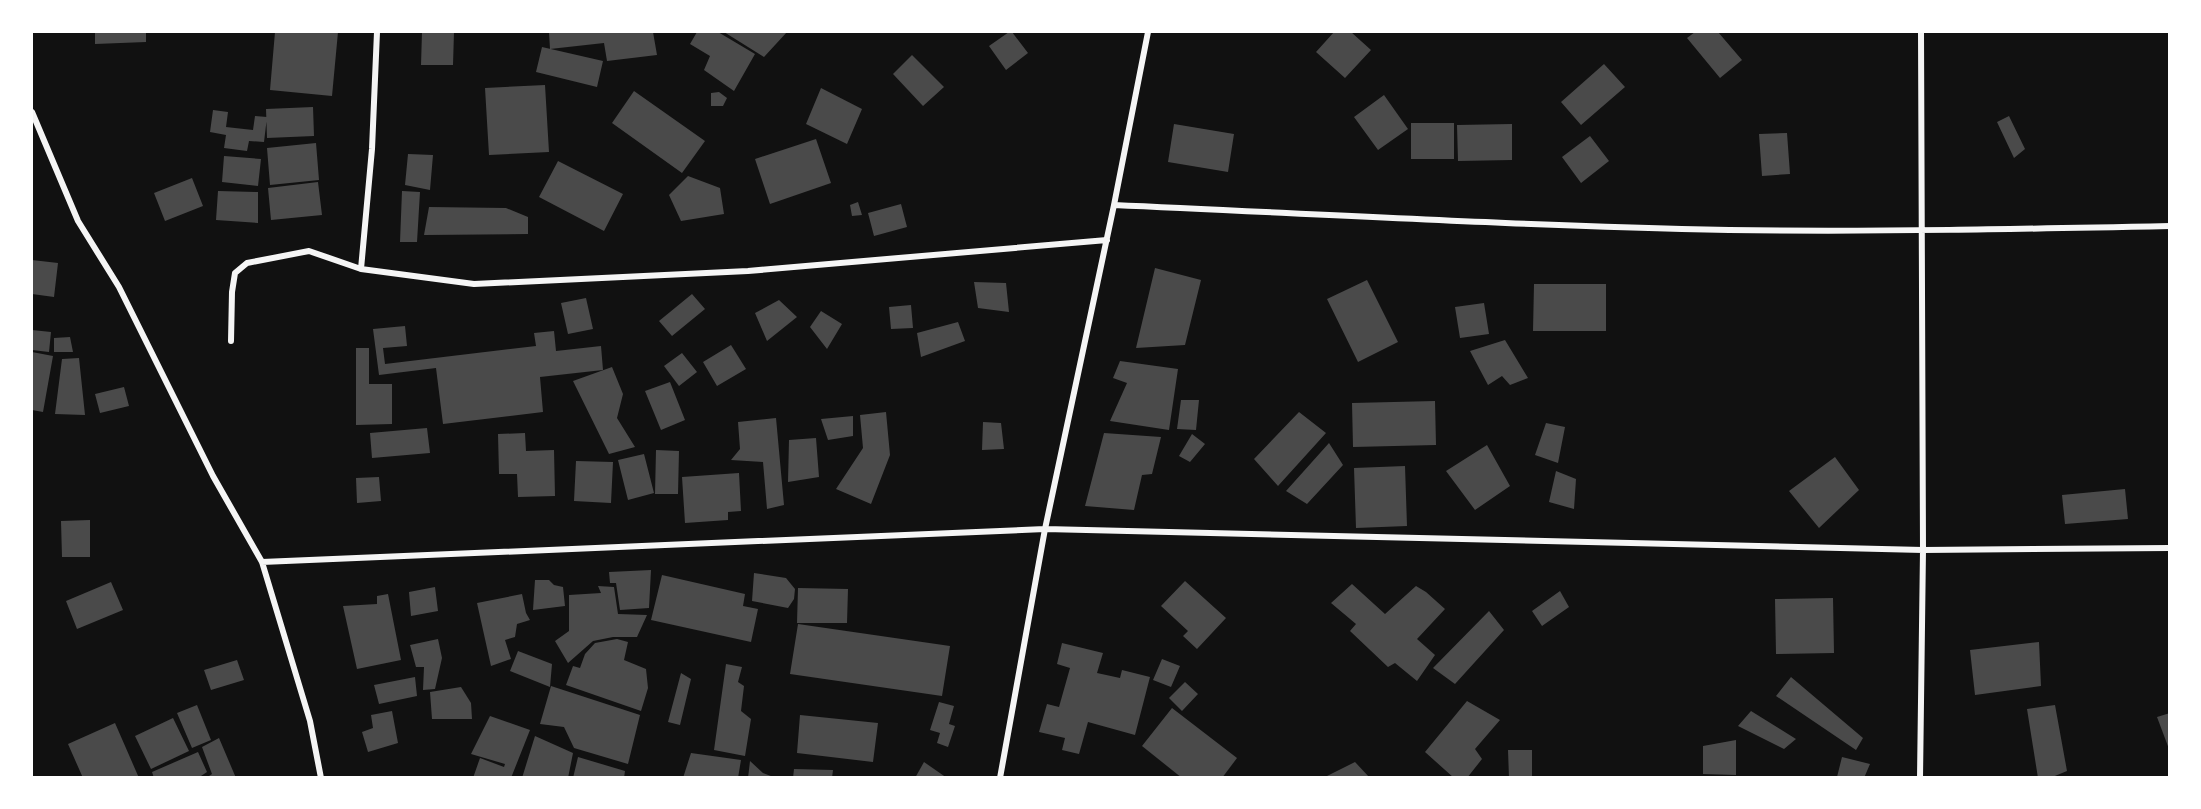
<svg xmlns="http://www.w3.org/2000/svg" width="2201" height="809" font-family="'Archivo Narrow',sans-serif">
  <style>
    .building { fill: #4a4a4a }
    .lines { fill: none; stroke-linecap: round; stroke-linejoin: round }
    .minor { stroke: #f5f5f5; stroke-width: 6 }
  </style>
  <rect width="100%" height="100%" fill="#111"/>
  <path class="building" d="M95,32H146V42L95,44Z
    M275,32H338L332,96L270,90Z
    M422,32H454L453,65H421Z
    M549,32H653L657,55L607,61L604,43L550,49Z
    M697,32H718L755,54L734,91L704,70L710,56L690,44Z
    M724,32H787L764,57Z
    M1009,32H1012L1028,53L1006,70L989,46Z
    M1334,32H1351L1371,50L1345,78L1316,52Z
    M1695,32H1718L1742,60L1720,78L1687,38Z
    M542,47L603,61L597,87L536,72Z
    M912,55L944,87L923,106L893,74Z
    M1604,64L1625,87L1581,125L1561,102Z
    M545,85L549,152L489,155L485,88Z
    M821,88L862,109L847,144L806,124Z
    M634,91L705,141L682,173L612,123Z
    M719,92L727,98L723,106H711V93Z
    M1384,95L1408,129L1378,150L1354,117Z
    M313,107L314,136L267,138L266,109Z
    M213,110L228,112L226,127L253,130L255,116L267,117L264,142L249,141L247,151L224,148L226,135L210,132Z
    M2009,116L2025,149L2014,158L1997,122Z
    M1411,123H1454V159H1411Z
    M1174,124L1234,134L1228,172L1168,162Z
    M1512,124V160L1458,161L1457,125Z
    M1787,133L1790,174L1762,176L1759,134Z
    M1590,136L1609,161L1581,183L1562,157Z
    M816,139L831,183L770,204L755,159Z
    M316,143L319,180L270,185L267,148Z
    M408,154L433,155L430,190L405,185Z
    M224,156L261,159L258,186L222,182Z
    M558,161L623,194L604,231L539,197Z
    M688,176L720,188L724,214L681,221L669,195Z
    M192,178L203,206L165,221L154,193Z
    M318,182L322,215L271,220L268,188Z
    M218,191L258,192V223L216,220Z
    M402,191L420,192L417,242H400Z
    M858,202L862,215L852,216L850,205Z
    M901,204L907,227L874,236L868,213Z
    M429,207L506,208L528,217V234L424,235Z
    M32,260L58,263L54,297L32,294Z
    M1155,268L1201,280L1185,345L1136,348Z
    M1367,280L1398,342L1358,362L1327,299Z
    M974,282L1006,283L1009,312L978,308Z
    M1534,284H1606V331H1533Z
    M692,294L705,309L672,336L659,321Z
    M586,298L593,329L568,334L561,303Z
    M779,300L797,317L767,341L755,313Z
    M1484,303L1489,334L1460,338L1455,307Z
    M911,305L913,328L891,329L889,307Z
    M821,311L842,324L827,349L810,327Z
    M958,322L965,341L921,357L917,333Z
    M405,326L407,346L383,348L385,364L536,346L534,333L554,331L556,351L601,346L603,370L540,377L543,412L443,424L436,368L379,375L373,329Z
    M32,330L51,332L49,352L32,350Z
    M70,337L73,352H54V338Z
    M1505,340L1528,378L1510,385L1502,376L1488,385L1470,351Z
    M731,345L746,369L717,386L703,362Z
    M356,348H369V384H392V424L356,425Z
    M32,352L53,356L43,412L32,410Z
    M682,353L697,372L679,386L664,366Z
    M79,358L85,415L55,414L62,359Z
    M1120,361L1178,369L1169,430L1110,421L1127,383L1113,378Z
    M612,367L623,394L617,418L635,447L609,454L573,381Z
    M670,382L685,420L661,430L645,391Z
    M124,387L129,406L100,413L95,394Z
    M1181,400H1199L1196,430L1177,429Z
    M1435,401L1436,445L1353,447L1352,403Z
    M886,412L890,455L871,504L836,489L863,448L860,415Z
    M1299,412L1326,433L1278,486L1254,459Z
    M853,416V436L828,440L821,419Z
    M776,418L784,505L767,509L763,462L731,460L740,449L738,422Z
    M983,422L1001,423L1004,449L982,450Z
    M1546,423L1565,427L1558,463L1535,455Z
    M427,428L430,453L372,458L370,433Z
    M525,433L526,451L554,450L555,496L518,497L517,474H499L498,434Z
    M1104,433L1161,437L1152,474L1142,475L1134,510L1085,506Z
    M1192,434L1205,444L1190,462L1179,456Z
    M816,438L819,477L788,482L789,440Z
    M1329,443L1343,465L1307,504L1286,491Z
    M1487,445L1510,486L1475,510L1446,471Z
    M656,450L679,451L678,494H655Z
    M644,454L654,493L628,500L618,460Z
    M1835,457L1859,490L1819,528L1789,491Z
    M576,461L613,462L611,503L574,501Z
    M1405,466L1407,526L1356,528L1354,468Z
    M1556,471L1576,479L1574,509L1549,502Z
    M739,473L741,511L728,512V520L685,523L682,477Z
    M379,477L381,501L357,503L356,478Z
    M2125,489L2128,519L2065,524L2062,495Z
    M90,520V557H62L61,521Z
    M651,570L649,608L620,610L616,583H610L609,572Z
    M754,573L786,578L795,589L794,599L788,608L752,601Z
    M662,575L745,594L743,606L758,609L751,642L651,620Z
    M535,580H549L554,585L563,587L565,606L533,610Z
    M1185,581L1226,618L1197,649L1183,636L1188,631L1161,606Z
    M111,582L123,610L77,629L66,601Z
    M1352,584L1385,614L1416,586L1426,592L1445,609L1417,639L1435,655L1417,681L1395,663L1388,667L1350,631L1356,624L1331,603Z
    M598,586L614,587L618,614L647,615L637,637H613L593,641L568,663L555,641L569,631V595L601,593Z
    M435,587L438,611L411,616L409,592Z
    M798,588L848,589L847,623H797Z
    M1560,591L1569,607L1542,626L1532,611Z
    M388,594L401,660L357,669L343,606L377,604V596Z
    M522,594L526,613L530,620L517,624L515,637L505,640L511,659L491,666L477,603Z
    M1833,598L1834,653L1776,654L1775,599Z
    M1489,611L1504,630L1455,684L1433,668Z
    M798,624L950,646L942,696L790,674Z
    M438,639L442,658L435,689L423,690L424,667H416L410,645Z
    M617,639L628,642L624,660L646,669L648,688L641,711L566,685L573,666L580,668L585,654L595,643Z
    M2039,642L2041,686L1975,695L1970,650Z
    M1062,643L1103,653L1097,673L1120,678L1122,670L1150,677L1135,735L1088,722L1079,754L1062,750L1065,738L1039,732L1047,704L1059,707L1070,668L1057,664Z
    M518,651L552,664L550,687L510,671Z
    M1162,659L1180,666L1171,687L1153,680Z
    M237,660L244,680L211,690L204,670Z
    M726,664L742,667L738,682L744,686L741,711L751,719L745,756L714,750Z
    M681,673L691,679L680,725L668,722Z
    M415,677L417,696L379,704L374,685Z
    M1791,677L1863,738L1856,750L1776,696Z
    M1185,682L1198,694L1182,711L1169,698Z
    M551,686L640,715L628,764L574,748L564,727L540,724Z
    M461,687L471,703L472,719H432L430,692Z
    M1467,701L1500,720L1475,749L1482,759L1467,778H1454L1425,752Z
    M939,702L954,706L949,724L955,726L948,747L937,743L940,733L930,730Z
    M197,705L211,740L192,748L177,713Z
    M2055,705L2067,771L2050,778H2038L2027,709Z
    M1172,708L1237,758L1222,778H1182L1142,746Z
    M392,711L398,743L368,752L362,732L373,728L371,715Z
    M1751,711L1796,739L1784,749L1738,726Z
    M2170,713V749H2169L2157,717Z
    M800,715L878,723L873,762L797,753Z
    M490,716L530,730L511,778H473L480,758L504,767L505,764L471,754Z
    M173,718L189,751L151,769L135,736Z
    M115,723L139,778H83L68,744Z
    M535,736L573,753L568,778H522Z
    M219,738L236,778H206L212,774L202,747Z
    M1736,740V775L1703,774V746Z
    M1508,750H1532V778H1509Z
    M198,752L207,772L201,776L202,778H154L152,772Z
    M691,753L741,760L738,778H683Z
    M578,757L625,771L624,778H573Z
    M1842,757L1870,764L1864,778L1837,777Z
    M750,761L763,773L776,778H748Z
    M924,762L947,778H915Z
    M1355,762L1370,778H1323Z
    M794,769L833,770L832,778H793Z"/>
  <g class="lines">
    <path class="minor" d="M32,112L78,221L119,287L213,476L262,562L310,721L321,778
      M1114,205C1319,214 1524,226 1729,230C1876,232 2023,229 2170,226
      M361,269L372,149L377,32
      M231,341L232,292L235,273L247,263L309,251L361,269L474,284L748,271L1107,240
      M262,562L1045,529L1923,550L2170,548
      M1000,778L1045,529L1114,205L1148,32
      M1920,778L1923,550L1921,32"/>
  </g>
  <rect width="2201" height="809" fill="none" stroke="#ffffff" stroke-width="66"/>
</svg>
